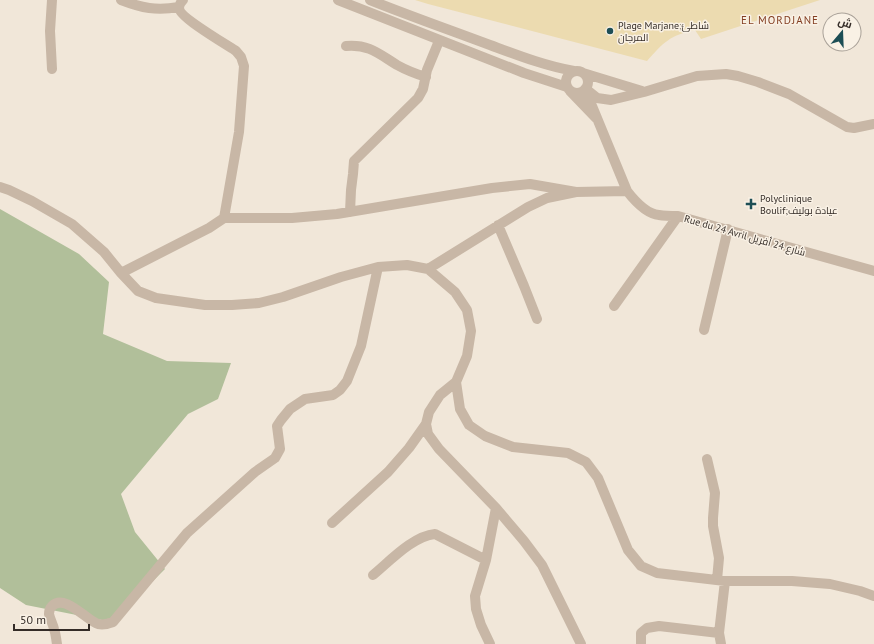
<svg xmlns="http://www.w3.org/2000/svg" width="874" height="644" font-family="'PT Sans',Cairo,sans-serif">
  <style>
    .green { fill: #b1bf9a }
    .sand { fill: #ecdbb0 }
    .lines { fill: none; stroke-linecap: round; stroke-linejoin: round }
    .minor { stroke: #c8b7a6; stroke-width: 10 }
    .poi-dot { fill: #1d4e55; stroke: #f9f1e5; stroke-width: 1.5 }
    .labels { text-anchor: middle; stroke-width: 3; stroke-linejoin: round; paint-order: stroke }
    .poi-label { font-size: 10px; fill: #342c27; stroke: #f9f1e5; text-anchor: start }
    .street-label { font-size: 10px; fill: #342c27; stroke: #f9f1e5 }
    .neighbourhood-label { font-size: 11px; letter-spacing: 1px; fill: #823d21; stroke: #f9f1e5 }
  </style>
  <rect width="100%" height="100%" fill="#f1e7d9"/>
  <path class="green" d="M0,209L79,254L109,282L103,334L167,361L231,363L218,399L188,414L121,494L135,532L165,569L112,622L26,605L0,588Z"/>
  <path class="sand" d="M415,0H820L701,39L695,30C670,35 663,43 647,61L428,4Z"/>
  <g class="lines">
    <path class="minor" d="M121,0C142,8 156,11 179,7
      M183,0C181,2 179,5 179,8C179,17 227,45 236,51L241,57L244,66L239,132L224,218
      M338,0L524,73L567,87
      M370,0C410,16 450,30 490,45C517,55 545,66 574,71
      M346,46C369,44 379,54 397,65C406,70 416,74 426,77
      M52,69L50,31L52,0
      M566 82a11 11 0 1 1 22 0a11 11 0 1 1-22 0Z
      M583,73L642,91
      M585,89L627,191C634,200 647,214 659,215C665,216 672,216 678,216L874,271
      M587,90L597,98L611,100L644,92L697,76L726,74L738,76L758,82L789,94L847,127L854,128L874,124
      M570,91L596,118
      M0,187L9,190L32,201L72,224L104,252L121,273L138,291L156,298L205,305H232L259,303L283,297L341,277L378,267L407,265L428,269L455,292L467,310L471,331L467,356L456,382L460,409L469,425L485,436L513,447L568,453L586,462L598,478L628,550L641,566L657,573L725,581H792L830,584L860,591L874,596
      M350,212L351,190L353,174L354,161L418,98L423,89L427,70L439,41
      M498,225L524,286L537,319
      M428,269L528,207L547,198L576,192L627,191
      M121,273L209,228L224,218H292L337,214L492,188L530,184L576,192
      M614,306L678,216
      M704,330L728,229
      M456,382L440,395L429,412L426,424L428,434L439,449L496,508L524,541L542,565L581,644
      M707,459L715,493L713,518V526L719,558L717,580
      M332,523L388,472L409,448L426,424
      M373,575C390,561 413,536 435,534L486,560
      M57,644C56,639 56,634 54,629C53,624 50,619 49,614C49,611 50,608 52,606C65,593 87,621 98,624C103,625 108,624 113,622L187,533L255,472L275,458L280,449L277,426L281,420L290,409L305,399L333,395L340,390L347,381L361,346L378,267
      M490,644L481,625L476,609L475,596L486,560L496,508
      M641,644V633L647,628L659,626L719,633
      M721,644L719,633L725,581"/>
  </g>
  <g class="poi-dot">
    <circle cx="610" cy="31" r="4"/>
    <path d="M749 198h4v4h4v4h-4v4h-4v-4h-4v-4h4z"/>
  </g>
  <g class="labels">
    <g class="poi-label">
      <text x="618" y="29">Plage Marjane;شاطئ<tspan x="618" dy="12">المرجان</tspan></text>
      <text x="760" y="202">Polyclinique<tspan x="760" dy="12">Boulif;عيادة بوليف</tspan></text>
    </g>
    <g class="street-label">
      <text transform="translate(745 235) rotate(16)" y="4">Rue du 24 Avril شارع 24 أفريل</text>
    </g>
    <g class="neighbourhood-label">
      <text x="780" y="24">EL MORDJANE</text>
    </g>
  </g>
  <g transform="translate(842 32) rotate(19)"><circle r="19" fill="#f9f1e5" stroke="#aaa299"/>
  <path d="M0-3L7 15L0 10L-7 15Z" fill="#1d4e55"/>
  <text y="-6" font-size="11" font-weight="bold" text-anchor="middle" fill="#342c27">ش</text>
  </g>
  <path d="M14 624v6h75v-6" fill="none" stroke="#342c27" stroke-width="2"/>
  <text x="20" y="624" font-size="12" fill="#342c27" stroke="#f9f1e5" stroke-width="3" paint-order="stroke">50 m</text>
</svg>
